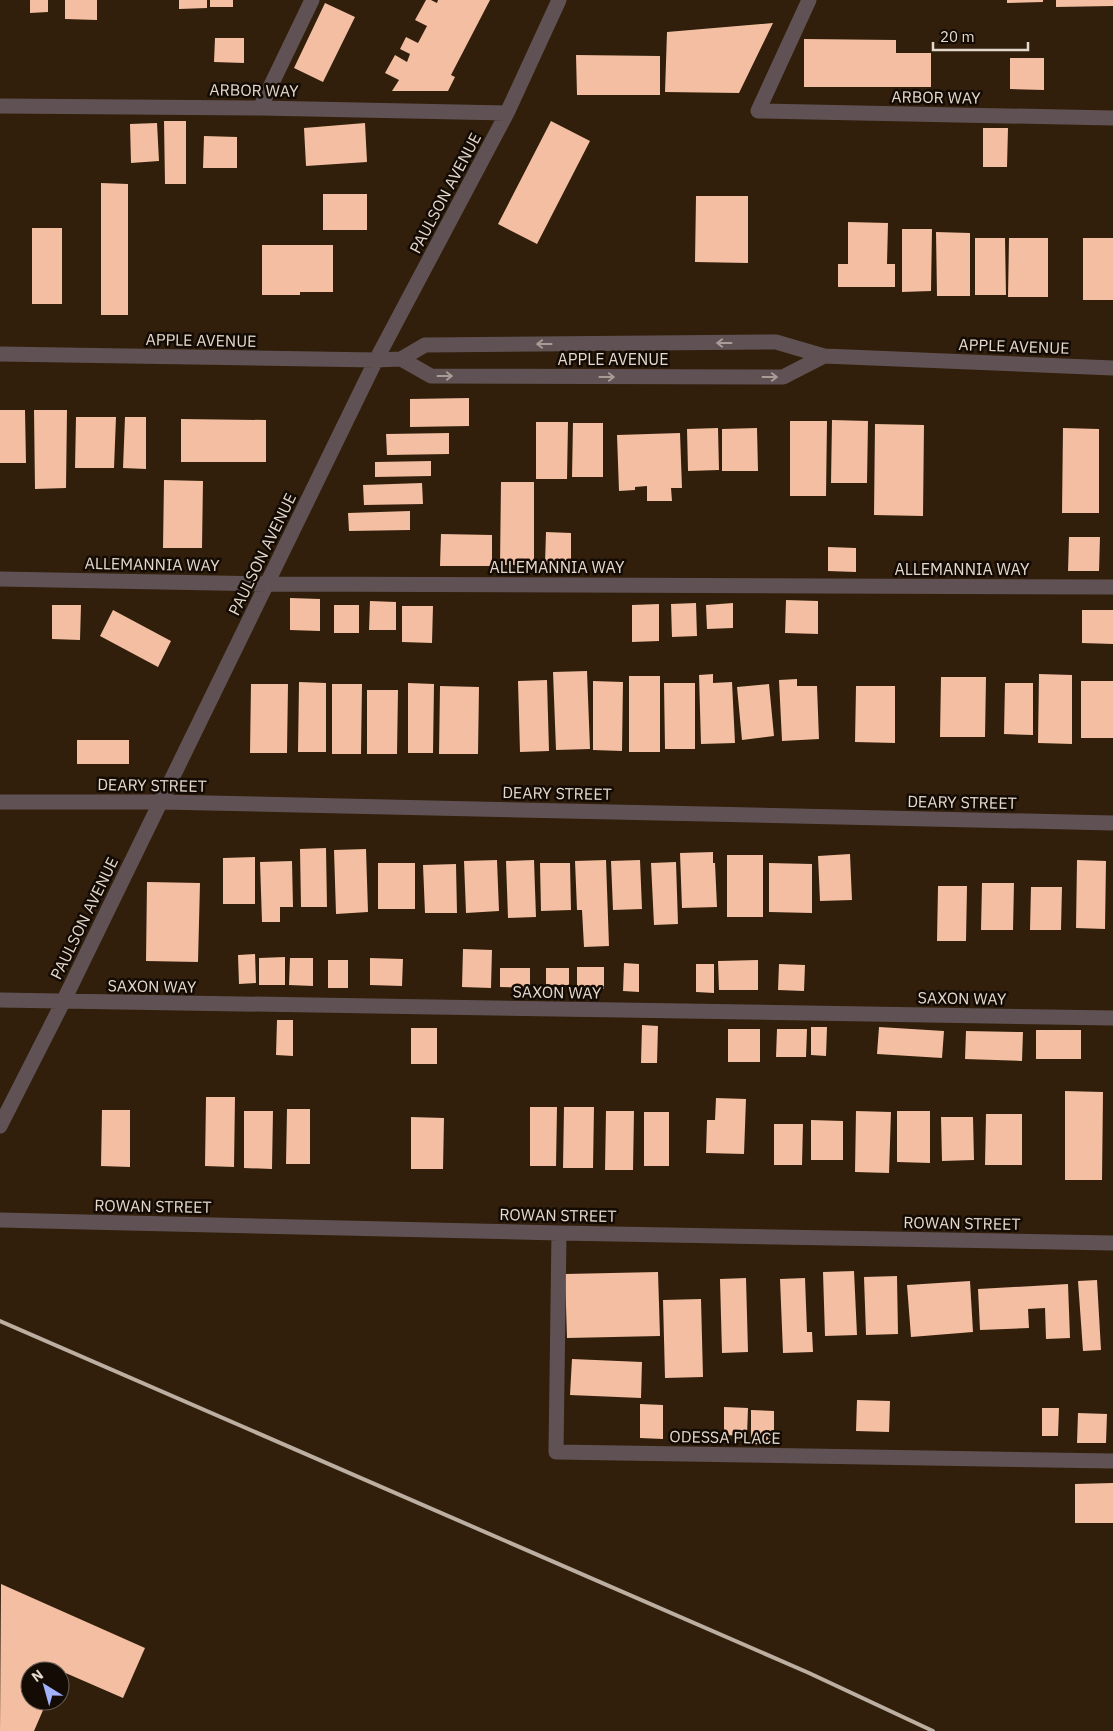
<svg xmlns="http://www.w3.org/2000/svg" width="1113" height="1731" font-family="'IBM Plex Sans',sans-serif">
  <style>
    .building { fill: #f3bea1 }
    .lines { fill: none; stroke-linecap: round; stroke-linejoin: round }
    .minor { stroke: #605254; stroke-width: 15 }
    .rail { stroke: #bcaea0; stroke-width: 4 }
    .oneway { stroke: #a99c97 }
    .labels { text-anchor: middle; stroke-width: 5; stroke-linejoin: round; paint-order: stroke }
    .street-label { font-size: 16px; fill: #e5d9cd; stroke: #130b04 }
  </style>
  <rect width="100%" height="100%" fill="#311f0b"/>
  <path class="building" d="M30,0H48V12L30,13Z
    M65,0H97V20L65,19Z
    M179,0H207V8L179,9Z
    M210,0H233V7H210Z
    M426,0H431L437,3L438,0H490L451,75L455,77L448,91H392L399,80L385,73L395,55L407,62L410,54L400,49L406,37L418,43L427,26L415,20Z
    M1007,0H1043V2L1007,3Z
    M1056,0H1113V6L1056,7Z
    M325,3L355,17L323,82L294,68Z
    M773,23L739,93L665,92L667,32Z
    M215,38H244V63L214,62Z
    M804,39L896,40V53H931V87H804Z
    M576,55L660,56V95H577Z
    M1010,58H1044V90L1010,89Z
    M164,121H186V184H165Z
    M551,121L590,141L537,244L498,224Z
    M157,123L159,161L131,163L130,124Z
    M365,123L367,162L306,166L304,128Z
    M983,128H1008L1007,167H983Z
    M204,136L237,137V168H203Z
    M101,183L128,184V315H101Z
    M323,194H367V230H323Z
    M696,196H748V263L695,262Z
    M848,222L888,223L887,264H895V287H838V264H848Z
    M32,228H62V304H32Z
    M902,229H932L931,291L902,292Z
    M936,232L970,233V296H937Z
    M975,238H1005L1006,295H975Z
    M1009,238H1048V297H1008Z
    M1083,238H1113V300H1083Z
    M262,245H333V292H300V295H262Z
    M469,398V426L410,427V399Z
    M0,410H25L26,463H0Z
    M34,410H67L66,488L35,489Z
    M76,417H116L114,468H75Z
    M125,417H146V469L123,468Z
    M181,419L266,420V462H181Z
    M832,420L868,421L867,483H831Z
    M790,421H827L826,496H790Z
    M536,422H568L567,479H536Z
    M573,423H603V477H572Z
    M875,424L924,425L923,516L874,515Z
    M718,428L719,470L688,471L687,429Z
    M757,428L758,471H722V429Z
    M1063,428L1099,429V513H1062Z
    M449,433V454L387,455L386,434Z
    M680,433L682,488H671L672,501H647V486L635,487V490L619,491L617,435Z
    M431,461V476L375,477V462Z
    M164,480L203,481L202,548H163Z
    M501,482H534V565H500Z
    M422,483L423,504L364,505L363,485Z
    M410,511V530L349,531L348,513Z
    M546,532L571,533V565L545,564Z
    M441,534L492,535V566H440Z
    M1069,537H1100L1099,571H1068Z
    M828,547L856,548V572L828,571Z
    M290,598L320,599V631L290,630Z
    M786,600L818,601V634L785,633Z
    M370,601L396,602V630H369Z
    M696,603L697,636L672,637L671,604Z
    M733,603V628L707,629L706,605Z
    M659,604V641L632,642V605Z
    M52,605H81L80,640L52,639Z
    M334,605H359V633H334Z
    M402,606H433L432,643L402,642Z
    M113,610L171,641L158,667L100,636Z
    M1082,610H1113V644L1082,643Z
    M587,671L590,749L556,750L553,672Z
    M713,674V683L732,682L735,743L701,744L699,675Z
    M1039,674L1072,675V744L1038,743Z
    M629,676H660V752H629Z
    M941,677H986L985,737H940Z
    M797,679V686H817L819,739L782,741L779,680Z
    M547,680L549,751L520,752L518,681Z
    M593,681L623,682L622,751L593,750Z
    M1081,681H1113V738H1081Z
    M299,682L326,683V752H298Z
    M408,683L434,684L433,753H408Z
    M664,683H695V749H665Z
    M1005,683H1033V735L1004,734Z
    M251,684H288L287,753H250Z
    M332,684H362L361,754H332Z
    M769,684L774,736L742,740L737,687Z
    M440,686L479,687L478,754H439Z
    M856,686H895V743L855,742Z
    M367,690H398L397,754H367Z
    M77,740H129V764H77Z
    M326,848L327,907H301L300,849Z
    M366,849L368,912L336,914L334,850Z
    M713,852V863H715L717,907L682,908L680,853Z
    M850,854L852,900L820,901L818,856Z
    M727,855H763V917H727Z
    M255,857V904H223V858Z
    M497,860L499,911L466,913L464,861Z
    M534,860L536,917L508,918L506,861Z
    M606,860L609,946L584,947L582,910H577L575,861Z
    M640,860L642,909L613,910L611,861Z
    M1077,860L1106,861L1105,929L1076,928Z
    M292,861L293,907H280V922H262L260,862Z
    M676,862L678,924L654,925L651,863Z
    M378,863H415V909H378Z
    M540,863H570L571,910L541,911Z
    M769,863L812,864V913L769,912Z
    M456,864L457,913H425L423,865Z
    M147,882L200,883L198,962L146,961Z
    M982,883H1014L1013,930H981Z
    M938,886H967L966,941H937Z
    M1031,887H1062L1061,930H1030Z
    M463,949L492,950L491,988L462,987Z
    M255,954L256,983L239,984L238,955Z
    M285,957V985H259V958Z
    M290,958H313V986L289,985Z
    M370,958L403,959L402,986L370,985Z
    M328,960H348V988H328Z
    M758,960V990H719L718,961Z
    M624,963L639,964V992L623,991Z
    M696,964H714V993L696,992Z
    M779,964L805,965L804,991L778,990Z
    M577,967H604V989H577Z
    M500,968H530V988L500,987Z
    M546,968H569V985H546Z
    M277,1020H293V1056L276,1055Z
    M642,1025L658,1026L657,1063H641Z
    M811,1027H827L826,1056L811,1055Z
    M879,1027L944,1031L942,1058L877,1054Z
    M411,1028H437V1064H411Z
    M728,1029H760V1062H728Z
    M777,1029H807L806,1057H776Z
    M1036,1030H1081V1059H1036Z
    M966,1031L1023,1032L1022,1061L965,1059Z
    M1065,1091L1103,1092L1102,1180H1065Z
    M206,1097H235L234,1167L205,1166Z
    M716,1098L746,1099L744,1154L706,1153L707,1120H715Z
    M530,1107H557L556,1166H530Z
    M564,1107H594L593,1168H563Z
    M287,1109H310V1164H286Z
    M102,1110H130V1167L101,1166Z
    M244,1111H273L272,1169L244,1168Z
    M606,1111H634L633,1170H605Z
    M856,1111L891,1112L889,1173L855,1172Z
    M897,1111H930V1163L897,1162Z
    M644,1112H669V1166H644Z
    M986,1114H1022V1165H985Z
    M411,1117L444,1118L443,1169H411Z
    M941,1117H973L974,1160L942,1161Z
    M811,1120L843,1121V1160H811Z
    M774,1124H803L802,1165H774Z
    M854,1271L857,1335L825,1336L823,1272Z
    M658,1272L660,1336L567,1338L565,1274Z
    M897,1276L898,1334L866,1335L864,1277Z
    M746,1278L748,1352L722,1353L720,1279Z
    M805,1278L807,1332H812L813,1352L783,1353L780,1279Z
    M1097,1280L1101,1350L1083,1351L1078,1281Z
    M970,1281L973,1332L911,1337L907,1285Z
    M1068,1284L1070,1338L1046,1339L1045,1308L1028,1309L1029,1328L980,1330L978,1289Z
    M701,1299L703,1377L665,1378L663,1300Z
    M572,1359L642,1362L641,1398L570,1395Z
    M857,1400L890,1401L889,1432L856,1431Z
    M640,1404L663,1405V1439L640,1438Z
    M724,1407L748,1408L747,1436L724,1435Z
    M1042,1408H1059L1058,1436H1042Z
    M751,1410L774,1411V1445L751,1444Z
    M1078,1413L1107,1414L1106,1443H1077Z
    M1113,1483V1523H1075V1484Z
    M1,1584L145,1648L123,1698L61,1671H30V1701H47L34,1731H0Z"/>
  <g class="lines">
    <path class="minor" d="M809,0L758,111L1113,118
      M0,106L260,108L507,113
      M260,108L312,0
      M0,354L376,360L401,359L425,345L776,342L824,356L1113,368
      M401,359L431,376L783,377L824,356
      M0,579L267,584L1113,587
      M0,802H161L1113,823
      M0,1000L1113,1018
      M0,1126L63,1002L376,360L507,113L559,0
      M0,1220L559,1233L1113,1243
      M559,1233L556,1452L1113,1461"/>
    <path class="rail" d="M0,1321L809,1673L933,1731"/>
  </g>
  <defs><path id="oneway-shaft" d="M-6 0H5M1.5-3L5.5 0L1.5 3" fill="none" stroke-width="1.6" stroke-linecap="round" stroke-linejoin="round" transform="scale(1.25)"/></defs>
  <g class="oneway">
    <use href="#oneway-shaft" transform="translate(724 343) rotate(180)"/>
    <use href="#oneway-shaft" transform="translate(544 344) rotate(180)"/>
    <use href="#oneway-shaft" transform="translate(445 376)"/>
    <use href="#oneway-shaft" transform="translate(607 377)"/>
    <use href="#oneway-shaft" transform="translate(770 377)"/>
  </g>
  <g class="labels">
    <g class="street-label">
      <text transform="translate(254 90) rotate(1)" y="6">ARBOR WAY</text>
      <text transform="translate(936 97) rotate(1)" y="6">ARBOR WAY</text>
      <text transform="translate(445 193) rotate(-62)" y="6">PAULSON AVENUE</text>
      <text transform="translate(201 340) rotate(1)" y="6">APPLE AVENUE</text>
      <text transform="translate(1014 346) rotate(2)" y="6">APPLE AVENUE</text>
      <text x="613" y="365">APPLE AVENUE</text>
      <text transform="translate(262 554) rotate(-64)" y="6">PAULSON AVENUE</text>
      <text transform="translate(152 564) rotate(1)" y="6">ALLEMANNIA WAY</text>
      <text x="557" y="573">ALLEMANNIA WAY</text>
      <text x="962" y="575">ALLEMANNIA WAY</text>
      <text transform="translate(152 785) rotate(1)" y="6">DEARY STREET</text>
      <text transform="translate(557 793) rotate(1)" y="6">DEARY STREET</text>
      <text transform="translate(962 802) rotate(1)" y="6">DEARY STREET</text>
      <text transform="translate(84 918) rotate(-64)" y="6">PAULSON AVENUE</text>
      <text transform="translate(152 986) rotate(1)" y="6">SAXON WAY</text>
      <text transform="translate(557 992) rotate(1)" y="6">SAXON WAY</text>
      <text transform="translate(962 998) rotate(1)" y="6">SAXON WAY</text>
      <text transform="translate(153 1206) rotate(1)" y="6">ROWAN STREET</text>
      <text transform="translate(558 1215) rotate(1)" y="6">ROWAN STREET</text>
      <text transform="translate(962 1223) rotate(1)" y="6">ROWAN STREET</text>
      <text transform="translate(725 1437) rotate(1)" y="6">ODESSA PLACE</text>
    </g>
  </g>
  <g transform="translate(45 1686) rotate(323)"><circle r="24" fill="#130b04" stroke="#675d54"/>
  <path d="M0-4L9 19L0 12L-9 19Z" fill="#a3b2fd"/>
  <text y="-8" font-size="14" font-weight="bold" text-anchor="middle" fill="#e5d9cd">N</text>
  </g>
  <path d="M933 42v8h95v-8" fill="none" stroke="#e5d9cd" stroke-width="2.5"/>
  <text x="940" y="42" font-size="15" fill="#e5d9cd" stroke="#130b04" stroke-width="4" paint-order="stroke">20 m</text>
</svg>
